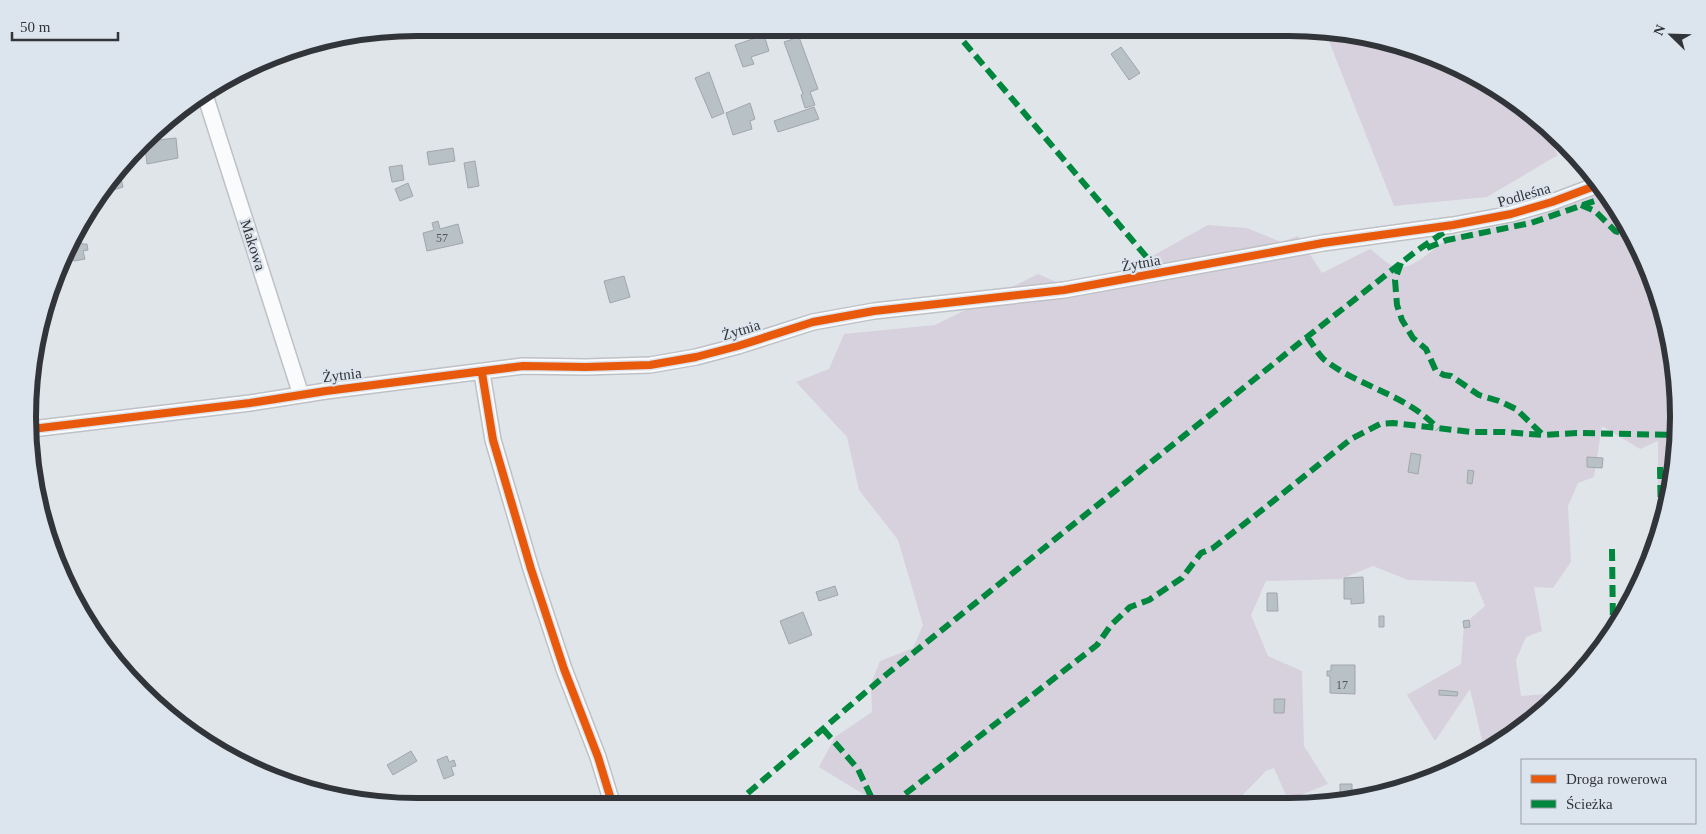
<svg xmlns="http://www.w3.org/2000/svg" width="1706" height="834" font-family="Georgia,serif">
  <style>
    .green { fill: #d7d1dd }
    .building { fill: #b8c1c5; stroke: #a1a6a9 }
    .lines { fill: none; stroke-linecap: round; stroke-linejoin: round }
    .minor-casing { stroke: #bec1c5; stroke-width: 18 }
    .minor { stroke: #fafbfc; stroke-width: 15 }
    .quiet { stroke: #00873e; stroke-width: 6; stroke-dasharray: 12 6; stroke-linecap: butt }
    .cycleway-casing { stroke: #dce4ee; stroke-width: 11 }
    .cycleway { stroke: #e8590c; stroke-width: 8 }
    .labels { text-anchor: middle; stroke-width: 4.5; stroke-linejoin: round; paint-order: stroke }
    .number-label { font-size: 12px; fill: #53575b }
    .street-label { font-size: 15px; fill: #313438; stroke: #dce4ee }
    .rim { fill: none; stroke: #313438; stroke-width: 6 }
  </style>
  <rect width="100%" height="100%" fill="#e0e5ea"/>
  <path class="green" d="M1325,31L1365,35L1438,57L1506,93L1537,119L1558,155L1487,197L1394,206Z
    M1606,192L1613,201L1649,268L1671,341L1678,417L1671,493L1658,536V441L1640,449L1602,426L1594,477L1578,483L1568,506L1571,562L1553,588L1534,587L1542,631L1526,637L1516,660L1521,696L1549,694L1551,701L1526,726L1476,755L1482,740L1470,689L1435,741L1407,695L1461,664L1464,624L1485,606L1475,582L1408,580L1373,566L1341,579L1266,581L1251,615L1268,656L1302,671L1304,746L1328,784L1288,800L1274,768L1266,771L1234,804L881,805L819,767L835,737L872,712L871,684L880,661L913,648L923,625L898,540L859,490L847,437L796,382L829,369L844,334L935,325L1038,274L1084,294L1208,225L1247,228L1281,242L1298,236L1322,273L1370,249C1376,253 1388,265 1395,267C1414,272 1436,244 1453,236L1531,219Z"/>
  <path class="building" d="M764,35L769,51L751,57L754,64L743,67L735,45Z
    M799,37L818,89L810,92L815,105L805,108L801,95L803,94L784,42Z
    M1121,47L1140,73L1129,80L1111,54Z
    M709,72L724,113L712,118L695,78Z
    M750,103L755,119L750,121L752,129L733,135L726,113Z
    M814,107L819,119L778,132L774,121Z
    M176,138L178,158L147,164L145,146L149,141Z
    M453,148L455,161L429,165L427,152Z
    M475,161L479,186L468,188L464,163Z
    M402,165L404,180L392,182L389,167Z
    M120,174L123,187L107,192L109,197L100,200L99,195L117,175Z
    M408,183L413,196L400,201L395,189Z
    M438,221L440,229L458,224L463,243L427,251L423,233L434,230L432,223Z
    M80,234L82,244H87L88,250L83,251L85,259L74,261L71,243L75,235Z
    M624,276L630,297L610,303L604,281Z
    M1411,453L1421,455L1418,474L1408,472Z
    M1587,457L1603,458L1602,468L1587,467Z
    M1468,470L1474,471L1472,484L1467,483Z
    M1363,577L1364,603L1351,604V599H1344V578Z
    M835,586L838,595L819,601L816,592Z
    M1267,593H1277L1278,611H1267Z
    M803,612L812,635L789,644L780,621Z
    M1379,616H1384V627H1379Z
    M1469,620L1470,627L1464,628L1463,621Z
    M1331,665H1355V694L1330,693V676H1327V671H1331Z
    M1439,690L1458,692L1457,696L1439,695Z
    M1274,699H1285L1284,713H1274Z
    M411,751L417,761L393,775L387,765Z
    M447,756L449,762L454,760L456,766L451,767L454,775L444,779L437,760Z
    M1340,784H1352V796H1340Z
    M1271,802H1290V803H1271Z"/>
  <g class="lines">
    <g class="minor-casing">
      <path id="minor" d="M205,95L301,395
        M482,373L493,440L531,569L564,669L598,757L613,806
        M32,429L250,403L326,391L523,366L586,367L650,365L696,357L738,346L813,322L874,311L1064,290L1323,243L1453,225L1511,214L1552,202L1600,184"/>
    </g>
    <use href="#minor" class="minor"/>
    <path class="quiet" d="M952,28L1161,274
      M1581,205L1595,211L1615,231L1632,236
      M1427,248L1447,240L1531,223L1609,196
      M1401,263L1395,280L1397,305L1402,320L1413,338L1426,349L1436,371L1444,375L1451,376L1479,395L1499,401L1516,409L1543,435
      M1307,337C1313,344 1319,356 1326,361C1362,388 1408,395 1438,429
      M1660,467L1661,525
      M1612,549L1613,628
      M823,729L858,769L875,805
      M734,805L887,674L1307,337L1415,252L1450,228
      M891,805L1097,645L1111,625L1130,607L1149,600L1182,578L1201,553L1213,548L1257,514L1351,439L1380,424L1393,423L1472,432H1504L1543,435L1577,433L1677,435"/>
    <g class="cycleway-casing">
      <path id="cycleway" d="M482,373L493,440L531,569L564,669L598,757L613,806
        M32,429L250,403L326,391L523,366L586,367L650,365L696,357L738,346L813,322L874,311L1064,290L1323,243L1453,225L1511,214L1552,202L1600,184"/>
    </g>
    <use href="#cycleway" class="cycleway"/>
  </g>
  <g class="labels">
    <g class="number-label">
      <text x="442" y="242">57</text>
      <text x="1342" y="689">17</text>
    </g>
    <g class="street-label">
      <text transform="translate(1524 195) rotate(-16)" y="5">Podleśna</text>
      <text transform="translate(253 245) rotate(72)" y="5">Makowa</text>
      <text transform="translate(1141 263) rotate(-10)" y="5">Żytnia</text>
      <text transform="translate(741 330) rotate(-17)" y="5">Żytnia</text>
      <text transform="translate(342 375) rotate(-7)" y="5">Żytnia</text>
    </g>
  </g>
  <path d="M0 0H1706V834H0ZM417 36H1289A381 381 0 0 1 1670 417V417A381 381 0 0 1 1289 798H417A381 381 0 0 1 36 417V417A381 381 0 0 1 417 36Z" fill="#dce4ee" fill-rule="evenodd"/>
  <path class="rim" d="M417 36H1289A381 381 0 0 1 1670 417V417A381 381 0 0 1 1289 798H417A381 381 0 0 1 36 417V417A381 381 0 0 1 417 36Z"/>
  <rect x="1521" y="759" width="175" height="65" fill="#dce4ee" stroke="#989ea5"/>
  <rect x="1531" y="775" width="25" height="8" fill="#e8590c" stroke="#989ea5"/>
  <text x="1566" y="784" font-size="15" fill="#313438">Droga rowerowa</text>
  <rect x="1531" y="800" width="25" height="8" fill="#00873e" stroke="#989ea5"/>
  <text x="1566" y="809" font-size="15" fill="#313438">Ścieżka</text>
  <g transform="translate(1671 35) rotate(293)" stroke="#dce4ee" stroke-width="4" paint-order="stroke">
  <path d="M0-4L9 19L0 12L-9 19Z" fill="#313438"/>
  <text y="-8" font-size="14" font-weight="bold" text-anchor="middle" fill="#313438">N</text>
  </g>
  <path d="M12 32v8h106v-8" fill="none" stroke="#313438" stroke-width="2.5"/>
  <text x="20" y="32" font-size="15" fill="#313438" stroke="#dce4ee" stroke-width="4" paint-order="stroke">50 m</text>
</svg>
